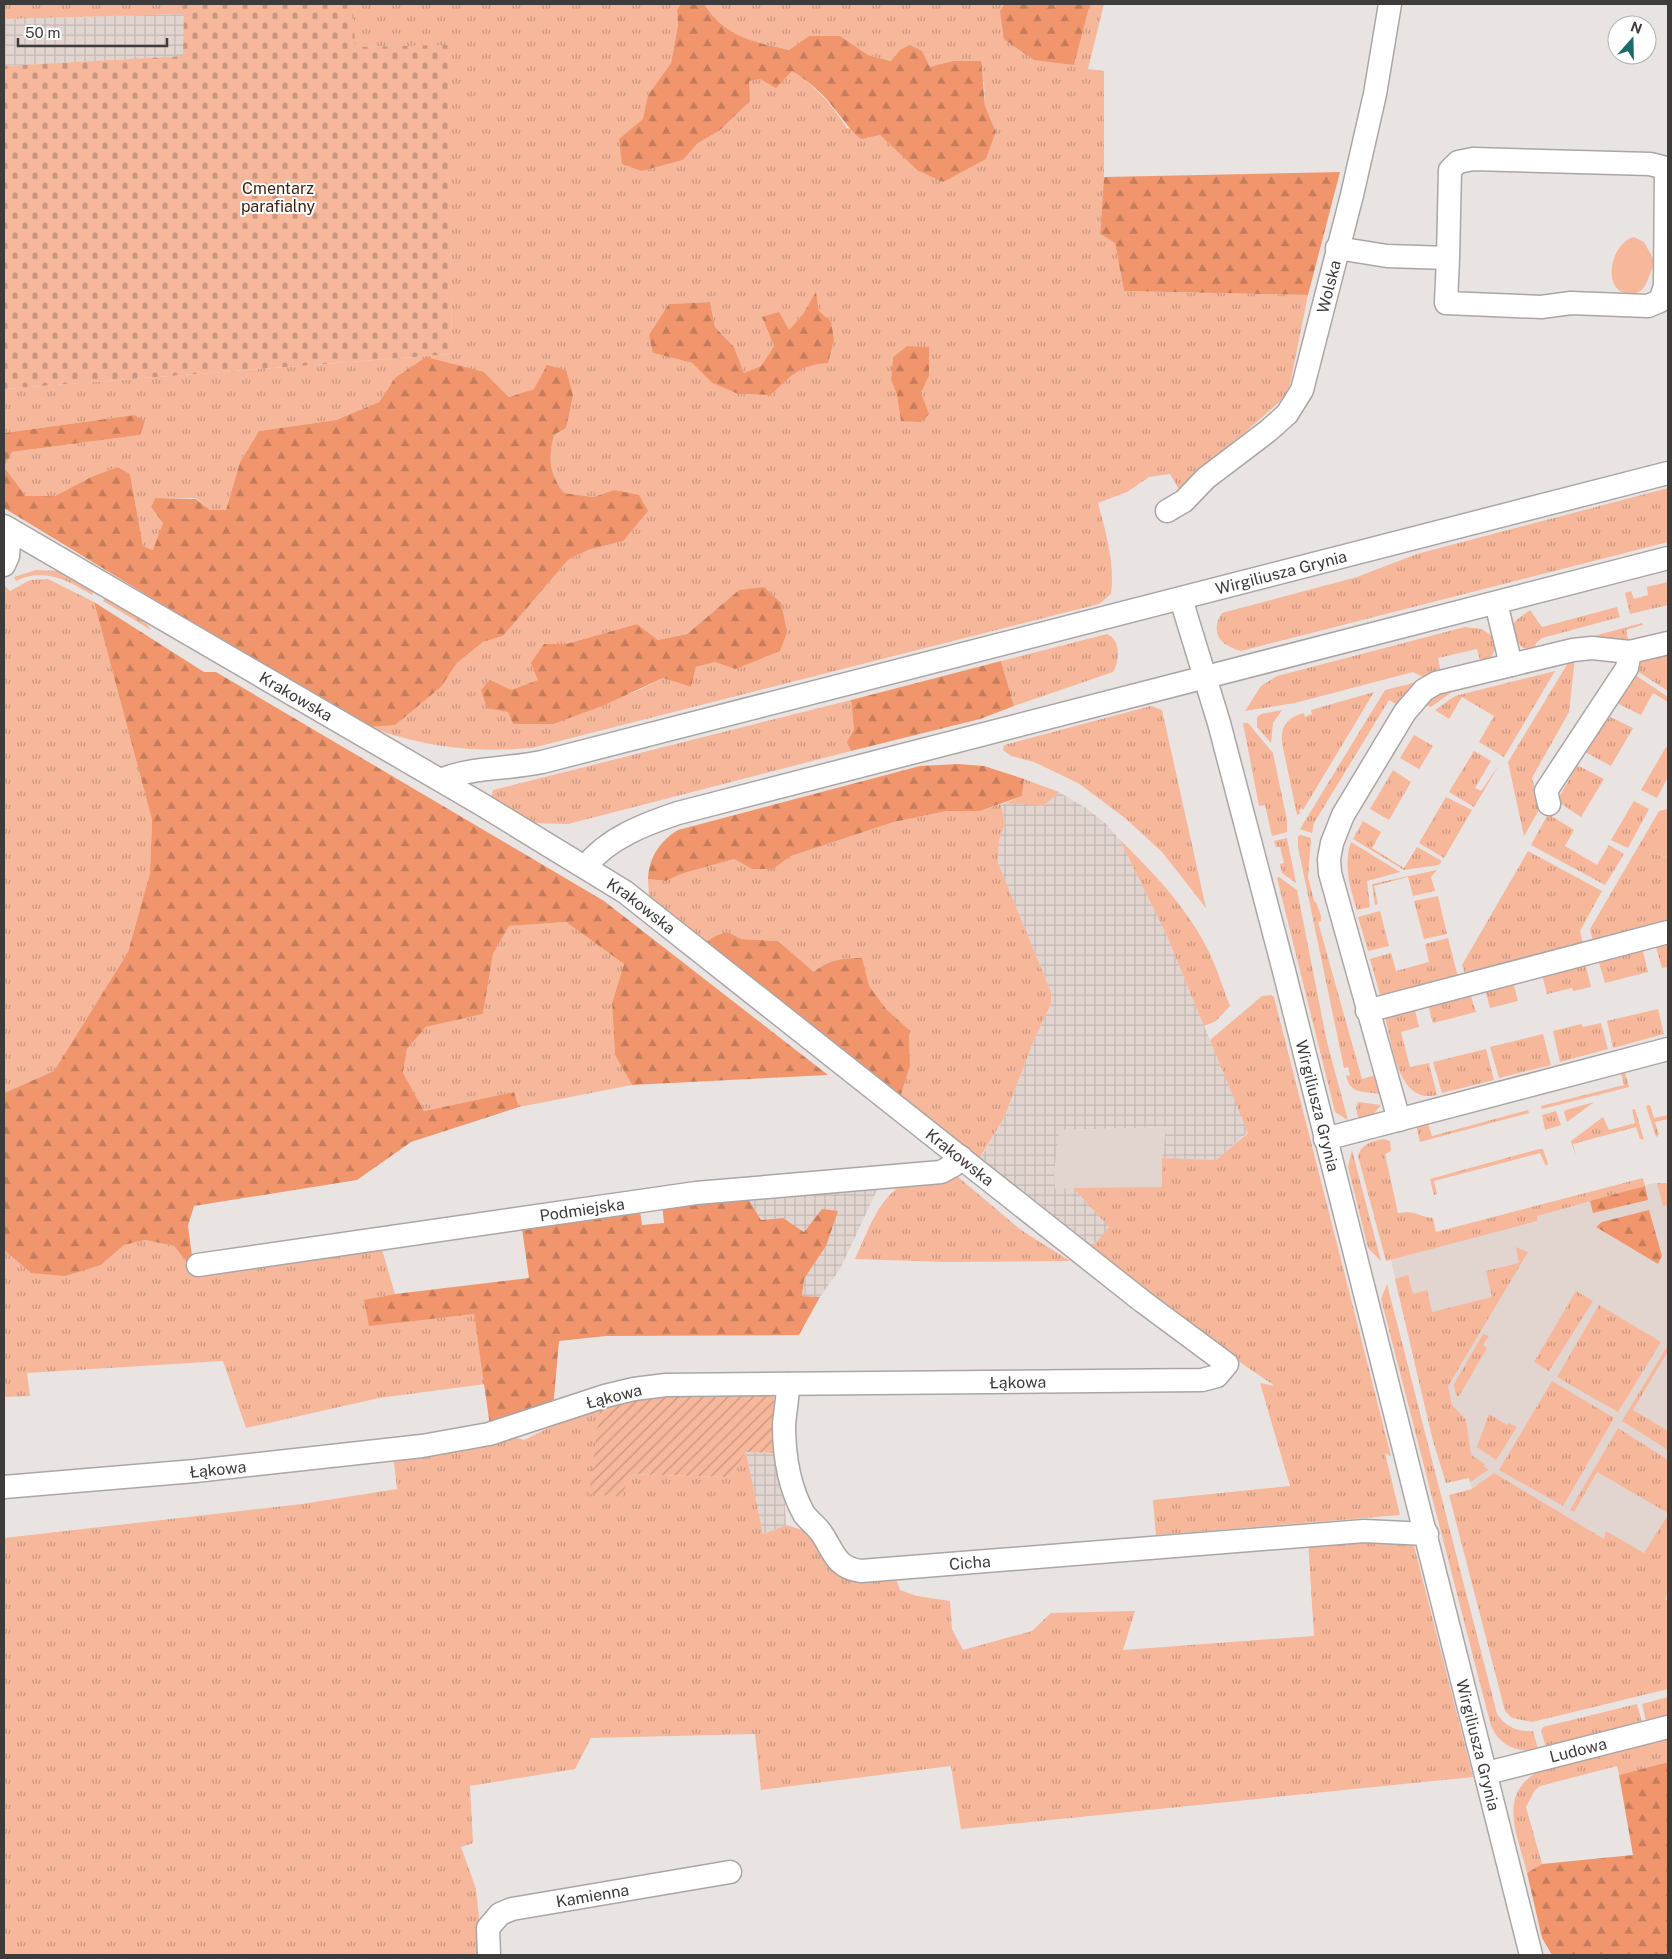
<svg xmlns="http://www.w3.org/2000/svg" width="1672" height="1959" font-family="'Public Sans',sans-serif">
  <style>
    .built { fill: #e2d5d0 }
    .industrial { fill: url(#industrial-grid) }
    .grass { fill: url(#grass-tufts); fill-rule: evenodd }
    .forest { fill: url(#forest-firs) }
    .cemetery { fill: url(#cemetery-stones) }
    .park { fill: #f6b79a }
    .garden { fill: url(#garden-furrows) }
    .lines { fill: none; stroke-linecap: round; stroke-linejoin: round }
    .minor-casing { stroke: #aba6a5; stroke-width: 25 }
    .minor { stroke: #fff; stroke-width: 22 }
    .labels { text-anchor: middle; stroke-width: 4; stroke-linejoin: round; paint-order: stroke }
    .park-label { font-size: 16px; fill: #421f0d; stroke: #fff }
    .street-label { font-size: 16px; fill: #3e3c3b; stroke: #fff }
  </style>
  <defs>
    <pattern id="industrial-grid" width="8" height="8" patternUnits="userSpaceOnUse" patternTransform="scale(1.25)"><rect width="8" height="8" fill="#e2d5d0"/><path d="M0 4h8M4 0v8" fill="none" stroke="#c3b8b4"/></pattern>
    <pattern id="grass-tufts" width="24" height="20" patternUnits="userSpaceOnUse" patternTransform="scale(1.25)"><rect width="24" height="20" fill="#f6b79a"/><path d="M3 7l-1-3M5 7V3M7 7l1-3M15 17l-1-3M17 17v-4M19 17l1-3" fill="none" stroke="#c9967f"/></pattern>
    <pattern id="forest-firs" width="22" height="20" patternUnits="userSpaceOnUse" patternTransform="scale(1.25)"><rect width="22" height="20" fill="#f1966c"/><path d="M5 1l3.5 6h-7zM16 11l3.5 6h-7z" fill="#c57c5a"/></pattern>
    <pattern id="cemetery-stones" width="16" height="16" patternUnits="userSpaceOnUse" patternTransform="scale(1.25)"><rect width="16" height="16" fill="#f6b79a"/><path d="M2 7V4a2 2 0 0 1 4 0v3zM10 15v-3a2 2 0 0 1 4 0v3z" fill="#c9967f"/></pattern>
    <pattern id="garden-furrows" width="10" height="10" patternUnits="userSpaceOnUse" patternTransform="scale(1.25)"><rect width="10" height="10" fill="#f6b79a"/><path d="M-1 1l2-2M0 10L10 0M9 11l2-2" fill="none" stroke="#c9967f"/></pattern>
  </defs>
  <rect width="100%" height="100%" fill="#e9e4e2"/>
  <path class="built" d="M1166,1127L1162,1158V1187L1055,1190L1054,1172L1060,1130Z
    M1654,1183L1668,1185V1657L1523,1671L1469,1478L1446,1483L1433,1441L1390,1256Z"/>
  <path class="industrial" d="M184,14V56L4,66V19Z
    M1059,792L1086,808L1105,823L1120,840L1167,936L1248,1132L1216,1160L1162,1158L1166,1127L1060,1130L1054,1172L1055,1189L1073,1188L1109,1227L1092,1247L980,1159L1004,1118L1034,1040L1051,1004V992L998,863L999,840L1005,824L1001,804L1017,802L1044,806Z
    M878,1188L840,1269L820,1297L802,1296L804,1279L826,1246L822,1209L804,1232L783,1218L761,1220L747,1197Z
    M746,1452L774,1453L785,1504L786,1525L763,1534Z"/>
  <path class="grass" d="M4,4H184V14L4,19Z
    M353,4H681L677,10L678,25L671,63L648,95L644,119L619,139L642,171L683,160L698,143L719,131L733,115L749,81L792,71C816,86 831,104 847,128L880,135L917,170L986,159L996,132L985,106L984,82L954,61L930,68L922,51L900,50L892,61L868,55L839,36H809L789,50C753,42 724,36 704,4H1004L1000,11L1074,65L1090,4H1104L1088,69L1104,71V177L1100,234L1115,243L1124,291L1308,295L1288,394L1180,491L1170,474L1149,477L1127,492L1098,503C1106,533 1115,563 1111,594L1099,604L532,748C470,753 427,747 368,727L395,724L441,687L457,663L483,642L503,636L568,560L588,550L623,541L614,490L594,497L564,493C549,473 548,459 554,435L566,428L534,389L509,397L484,372L395,378L379,402L336,420L259,431L240,462L226,510H210L196,498H155L151,507L163,523L154,550L143,546L130,474L118,467L93,476L55,496H26L4,467L12,452L140,435L134,415L4,433V389L452,354L447,46L354,47ZM816,293L819,311L813,363L789,376L771,395L738,394L712,383L692,363L653,353L669,304L710,302L715,327L734,347L744,373L761,366L774,346L762,317L789,330L803,314ZM907,346L929,348V376L921,393L902,421L897,395L891,380L893,357ZM739,590L735,669L715,662L696,667L691,687L663,678L635,692L513,724L508,712L511,690L539,680L544,644H566L637,624L658,640L687,634Z
    M1668,488V542L1241,651C1221,646 1209,633 1222,613L1357,577L1417,554Z
    M36,570L58,571L94,589L92,595C67,580 44,567 16,581L14,577Z
    M48,579L94,602L152,820L150,873L128,952L54,1071L4,1093V585L10,591L30,580Z
    M1668,582V605L1630,614L1625,593L1631,591L1634,599L1648,595L1647,587Z
    M106,596L142,617L151,630L103,601Z
    M1617,607L1620,617L1542,638L1536,643L1535,650L1523,648C1515,640 1511,631 1515,621L1530,610L1542,627Z
    M1642,623L1643,625L1626,630L1629,644L1575,641Z
    M1465,627L1482,629L1492,636L1495,649L1490,660L1481,664L1477,649L1438,658L1441,673L1423,677L1413,672L1295,703L1245,711L1261,686L1277,676Z
    M1107,634C1121,640 1120,661 1113,672L1014,706L1001,661Z
    M1668,649V691L1634,669L1645,659Z
    M1575,657L1569,712L1532,778L1540,808L1524,836L1508,762L1571,658Z
    M1562,660L1558,666L1452,692L1431,707L1424,704L1431,696Z
    M1555,671L1504,757L1479,742L1494,716L1462,697L1449,719L1435,710L1455,696Z
    M1632,673L1668,697V702L1653,693L1641,715L1615,702Z
    M1417,682L1401,707L1389,700L1314,823L1312,833L1300,829L1385,690Z
    M1374,692L1303,810L1301,808L1299,812L1301,813L1297,815L1282,743C1280,726 1288,717 1304,713L1305,717L1312,714L1311,710Z
    M851,700L854,729L847,742L851,751L568,824L533,823L491,798L493,790Z
    M1151,706L1162,710L1206,908L1162,852L1125,818L1078,783L1034,762L1011,756L1003,750L1004,745Z
    M1282,710L1273,723L1271,743L1257,727V717L1261,714Z
    M1606,715L1633,728L1611,766L1585,752Z
    M1243,723H1248L1273,753L1287,820V832L1272,836L1265,805L1259,806Z
    M1414,735L1433,746L1419,769L1400,758Z
    M1666,747L1668,748V777L1657,798L1641,790Z
    M1474,751L1491,761L1475,788L1481,791L1499,765L1474,807L1449,792Z
    M1577,765L1604,779L1581,817L1557,801Z
    M1393,770L1411,782L1389,820L1370,809Z
    M1024,779L1059,792L1044,806L1005,803L1022,796Z
    M1446,797L1472,810L1444,858L1419,843Z
    M1634,801L1649,809L1628,848L1611,840Z
    M1001,804L1005,824L999,840L998,863L1051,992V1004L1034,1040L1004,1118L979,1159L901,1095L910,1066L909,1031L886,1009L868,986L862,958C843,958 829,959 814,972L778,941L741,939L728,932L717,935L706,942L649,898L648,879L666,881L681,874L734,859L752,869H773L791,856L894,822L947,811H980Z
    M1668,809V818L1663,821L1644,852L1668,857V925L1594,945L1590,929L1659,811Z
    M1548,814L1574,830L1565,846L1597,865L1609,845L1624,854L1605,885L1531,845Z
    M1363,821L1381,832L1372,848L1404,868L1417,847L1442,861L1439,865L1404,870L1353,839Z
    M1301,835L1311,838L1308,877L1314,901L1316,902L1321,916V921L1318,922L1362,1079L1376,1075L1380,1094C1363,1091 1351,1095 1346,1076L1350,1075L1348,1067L1344,1068L1298,847V836Z
    M1287,838L1296,883L1282,873L1280,864L1284,863L1280,847H1276L1274,841Z
    M1120,840C1157,876 1194,915 1214,963C1220,977 1224,992 1230,1006L1216,1021L1204,1026L1167,936Z
    M1351,842L1400,872L1367,881L1370,907L1357,910C1350,888 1343,865 1351,842Z
    M1528,851L1602,891L1580,931L1584,947L1467,980L1462,965Z
    M1437,870L1431,877L1435,891L1413,896L1408,877L1374,886L1378,904L1375,905L1372,884Z
    M1279,877L1297,890L1327,1042L1348,1120L1335,1112L1277,878Z
    M1438,896L1447,934L1424,939L1414,901Z
    M1380,911L1389,946L1368,951L1358,917Z
    M566,922L624,964L612,1003L615,1055L632,1085L519,1107L514,1092L424,1111L403,1074L407,1049L426,1027L483,1014L493,954L509,926Z
    M1668,937V967L1662,968L1654,940Z
    M1448,938L1459,981L1384,997L1380,995L1370,959L1391,953L1396,971L1429,962L1425,944Z
    M1641,943L1648,972L1605,983L1597,956Z
    M1584,959L1591,987L1573,991L1572,988L1547,994L1541,971Z
    M1512,978L1518,1001L1490,1008L1484,986Z
    M1469,990L1476,1012L1433,1023L1427,1001Z
    M1271,995L1274,997L1391,1456L1385,1453L1400,1515L1156,1535L1153,1500L1290,1486L1260,1383L1275,1386L1244,1365L1092,1247L1109,1227L1073,1188L1162,1187V1158L1216,1160L1248,1133L1210,1040L1262,996Z
    M1414,1006L1419,1027L1401,1032L1410,1067L1429,1063L1437,1095C1398,1105 1393,1045 1385,1018Z
    M1658,1009L1664,1034L1613,1048L1607,1021Z
    M1601,1023L1608,1049L1560,1062L1553,1031L1581,1024L1583,1027Z
    M1543,1034L1551,1065L1499,1078L1490,1047Z
    M1486,1049L1494,1080L1442,1093L1433,1062Z
    M1620,1069H1624L1629,1087L1542,1109L1541,1106L1624,1085Z
    M1358,1102L1381,1105L1371,1117L1359,1122L1356,1108Z
    M1594,1102L1567,1122L1564,1112L1566,1110Z
    M1650,1105L1654,1118L1668,1115V1119L1655,1122L1659,1135L1656,1137L1646,1106Z
    M1635,1109L1644,1140L1640,1139L1636,1127L1573,1144L1576,1158L1571,1141L1603,1117L1609,1130L1635,1123L1632,1110Z
    M1528,1110L1529,1113L1420,1142L1416,1125L1427,1121L1432,1136Z
    M1556,1111L1561,1125L1545,1130L1542,1115Z
    M1384,1139L1390,1141L1391,1151L1385,1154L1398,1213C1417,1210 1416,1216 1433,1218L1436,1232L1643,1178L1645,1186L1537,1216V1221L1386,1261L1358,1156C1361,1144 1373,1141 1384,1139Z
    M1539,1149H1543L1548,1164L1546,1166L1540,1153L1434,1181L1437,1194L1434,1195L1430,1179Z
    M1352,1150L1381,1261L1368,1248L1348,1167Z
    M958,1177L1021,1230L1070,1261L945,1262L855,1259C868,1232 880,1191 911,1181C925,1177 943,1179 958,1177Z
    M1657,1183H1668V1205L1663,1206Z
    M145,1240L174,1246L194,1271L381,1246L395,1294L365,1300L474,1314L485,1384L379,1398L246,1428L223,1361L27,1373L30,1396L4,1397V1250L31,1273L101,1265L124,1245Z
    M1516,1247L1528,1252L1448,1386L1452,1405L1466,1420L1471,1455L1485,1464L1484,1466L1488,1470L1470,1482L1469,1478L1446,1483L1433,1441L1395,1279L1408,1275L1413,1294L1427,1290L1432,1312L1492,1297L1486,1271L1519,1263Z
    M1387,1284L1497,1714C1506,1727 1517,1732 1533,1731L1538,1749C1518,1754 1499,1745 1491,1726L1381,1299Z
    M1576,1291L1593,1301L1549,1371L1534,1362Z
    M1599,1305L1661,1342L1618,1412L1557,1377Z
    M1483,1334L1489,1336L1483,1345L1487,1348L1459,1396H1456L1454,1384Z
    M1668,1345V1351L1633,1410L1668,1431V1450L1622,1421Z
    M1552,1381L1614,1418L1563,1506L1499,1470Z
    M601,1402L626,1474L730,1477L746,1452L763,1534L786,1525L817,1534L829,1562L894,1573L900,1590L917,1596L950,1601L952,1629L963,1650L1032,1631L1051,1613L1135,1611L1123,1650L1314,1636L1308,1540L1413,1542L1473,1777L961,1829L951,1766L761,1790L755,1734L591,1738L575,1769L470,1786L473,1843L461,1847L476,1889L483,1955H4V1538L302,1504L397,1489L394,1462L506,1435L524,1440Z
    M1489,1414L1507,1425L1509,1423L1517,1427L1496,1460L1477,1447Z
    M1618,1428L1668,1460V1513L1597,1472L1574,1512L1570,1510Z
    M1494,1473L1604,1539L1606,1531L1644,1553L1668,1515V1588L1665,1600L1668,1601V1689L1532,1722L1512,1718L1505,1711L1449,1495L1472,1489Z
    M1668,1697V1716L1646,1721L1642,1704Z
    M1637,1704L1642,1722L1546,1747L1541,1731L1543,1727Z
    M1668,1738V1762L1619,1775L1617,1766L1540,1786L1535,1790L1526,1807L1542,1864L1527,1873C1518,1835 1496,1795 1539,1771Z"/>
  <path class="forest" d="M681,4H704C724,36 753,42 789,50L809,36H840L868,55L891,61L900,50L910,45L922,51L930,67L953,61H981L985,106L996,132L986,159L943,182L917,170L880,135L861,139C847,128 840,114 828,101C817,88 806,80 792,71L776,88L760,79L749,81L750,101L719,131L698,143L683,160L642,171L622,164L619,139L643,119L648,95L671,63L678,25L677,10Z
    M1004,4H1090L1074,65L1034,60L1004,39L1000,11Z
    M1340,172L1308,295L1124,291L1115,243L1100,234L1104,177Z
    M816,292L819,311L831,322L834,340L828,363C801,364 789,377 771,395L738,394L712,383L692,363L653,353L649,335L669,304L710,302L715,327L734,347L744,373L761,366L774,346L762,317L779,312L789,330L803,314Z
    M907,346L929,347V376L921,393L929,414L921,422L901,421L897,395L891,380L893,357Z
    M426,357L484,372L509,397L534,389L547,365L566,370L573,395L566,428L554,435C548,459 549,473 564,493L594,497L614,490L639,495L648,511L623,541L588,550L568,560L503,636L483,642L457,663L441,687L395,725L368,727L303,690L4,508V433L134,415L145,421L140,435L12,452L4,467L26,496H55L93,476L118,467L130,474L143,546L153,550L163,523L151,507L155,498L196,499L210,510H226L240,462L259,431L336,420L379,402L395,378Z
    M764,587L781,603L787,632L780,651L735,669L715,662L696,667L691,687L663,678L602,706L553,724H513L508,712L487,708L481,690L490,680L511,690L538,680L531,663L544,644H566L637,624L658,640L687,634L739,590Z
    M94,602L204,672H216L604,901L828,1075L632,1085L615,1055L612,1003L624,964L566,922L509,926L493,954L483,1014L426,1027L407,1049L403,1073L424,1111L514,1092L519,1107L411,1142L357,1180L194,1206L188,1226L194,1271L174,1246L145,1240L124,1245L101,1265L65,1276L31,1273L4,1250V1093L54,1071L128,952L150,873L152,820Z
    M1001,661L1014,706L980,719L851,751L847,742L854,729L851,700Z
    M958,764L984,766L1024,779L1022,796L980,811H947L894,822L791,856L773,869H752L734,859L681,874L666,881L648,879C649,857 660,841 678,830L920,766Z
    M728,932L741,939L778,941L814,972C829,959 843,958 862,958L869,986L886,1009L909,1030L910,1066L901,1095L706,942L717,935Z
    M1645,1186L1648,1200L1593,1213L1590,1201Z
    M747,1197L761,1220L783,1218L804,1232L822,1209L838,1211L826,1246L804,1279L802,1296L820,1297L799,1335L606,1336L559,1341L553,1408L490,1426L474,1314L369,1326L364,1300L395,1294L529,1278L522,1229L639,1205L642,1225L664,1223L662,1204Z
    M1649,1210L1662,1256L1658,1264L1596,1227L1602,1222Z
    M1668,1762V1955H1552L1542,1938L1527,1873L1542,1864L1633,1855L1619,1775Z"/>
  <path class="cemetery" d="M184,4H353L355,47L448,45L452,354L4,389V66L183,56Z"/>
  <path class="park" d="M1634,237L1644,242L1655,262C1651,269 1649,280 1644,287C1642,291 1635,294 1631,294C1600,293 1610,243 1634,237Z
    M1668,818V857L1643,852L1663,821Z"/>
  <path class="garden" d="M774,1392V1453L746,1452L730,1477L627,1474L623,1497L589,1494L601,1402L630,1395Z"/>
  <g class="lines">
    <g class="minor-casing">
      <g id="minor">
        <path d="M1337,248L1387,256L1448,258L1450,170L1458,162L1473,159L1650,164L1666,168L1665,286L1660,301L1648,306L1571,303L1541,307L1446,303L1448,258"/>
        <path id="s1" d="M1167,511L1184,501L1206,478L1268,431L1287,414L1302,390L1352,195L1375,94L1390,4"/>
        <path id="s2" d="M4,526L481,804L625,892L1142,1301L1227,1364L1217,1376L1202,1380L666,1385L634,1389L605,1396L489,1434L422,1446L195,1471L4,1487"/>
        <path d="M4,565L8,556L10,530"/>
        <path id="s3" d="M1181,599L1219,723L1284,971L1531,1955"/>
        <path d="M1496,603L1511,665"/>
        <path id="s4" d="M441,780C470,767 509,769 542,762L1668,473"/>
        <path d="M1549,804L1546,791L1627,668L1630,652"/>
        <path d="M586,866C608,838 645,824 678,813L1668,558"/>
        <path d="M1367,1011L1668,932"/>
        <path d="M1399,1120L1330,873L1329,859L1332,843L1343,815L1405,712L1424,690L1436,683L1573,650L1592,648L1630,652L1668,643"/>
        <path d="M1325,1139L1668,1049"/>
        <path id="s5" d="M198,1265L696,1193L941,1172L954,1165L961,1157"/>
        <path id="s6" d="M788,1384C788,1398 785,1411 784,1425C784,1456 789,1487 804,1514C809,1521 817,1526 822,1534C834,1552 836,1568 861,1571L1364,1531L1427,1534"/>
        <path id="s7" d="M1487,1773L1668,1727"/>
        <path id="s8" d="M489,1955L488,1928L500,1914L512,1909L730,1872"/>
      </g>
    </g>
    <use href="#minor" class="minor"/>
  </g>
  <g class="labels">
    <g class="park-label">
      <text x="278" y="194">Cmentarz<tspan x="278" dy="18">parafialny</tspan></text>
    </g>
    <g class="street-label">
      <text dy="6" stroke="none"><textPath href="#s1" startOffset="290">Wolska</textPath></text>
      <text dy="6" stroke="none"><textPath href="#s4" startOffset="866">Wirgiliusza Grynia</textPath></text>
      <text dy="6" stroke="none"><textPath href="#s2" startOffset="338">Krakowska</textPath></text>
      <text dy="6" stroke="none"><textPath href="#s2" startOffset="742">Krakowska</textPath></text>
      <text dy="6" stroke="none"><textPath href="#s3" startOffset="525">Wirgiliusza Grynia</textPath></text>
      <text dy="6" stroke="none"><textPath href="#s2" startOffset="1148">Krakowska</textPath></text>
      <text dy="6" stroke="none"><textPath href="#s5" startOffset="388">Podmiejska</textPath></text>
      <text transform="translate(1018 1382) rotate(-1)" y="6">Łąkowa</text>
      <text transform="translate(614 1396) rotate(-14)" y="6">Łąkowa</text>
      <text transform="translate(218 1469) rotate(-6)" y="6">Łąkowa</text>
      <text dy="6" stroke="none"><textPath href="#s6" startOffset="326">Cicha</textPath></text>
      <text dy="6" stroke="none"><textPath href="#s3" startOffset="1184">Wirgiliusza Grynia</textPath></text>
      <text dy="6" stroke="none"><textPath href="#s7" startOffset="94">Ludowa</textPath></text>
      <text dy="6" stroke="none"><textPath href="#s8" startOffset="140">Kamienna</textPath></text>
    </g>
  </g>
  <rect width="1672" height="1959" fill="none" stroke="#3e3c3b" stroke-width="10"/>
  <g transform="translate(1632 40) rotate(20)"><circle r="24" fill="#ffffff" stroke="#b2b1b1"/>
  <path d="M0-4L9 19L0 12L-9 19Z" fill="#1d6a6a"/>
  <text y="-8" font-size="14" font-weight="bold" text-anchor="middle" fill="#3e3c3b">N</text>
  </g>
  <path d="M18 38v8h149v-8" fill="none" stroke="#3e3c3b" stroke-width="2.5"/>
  <text x="25" y="38" font-size="15" fill="#3e3c3b" stroke="#ffffff" stroke-width="4" paint-order="stroke">50 m</text>
</svg>
